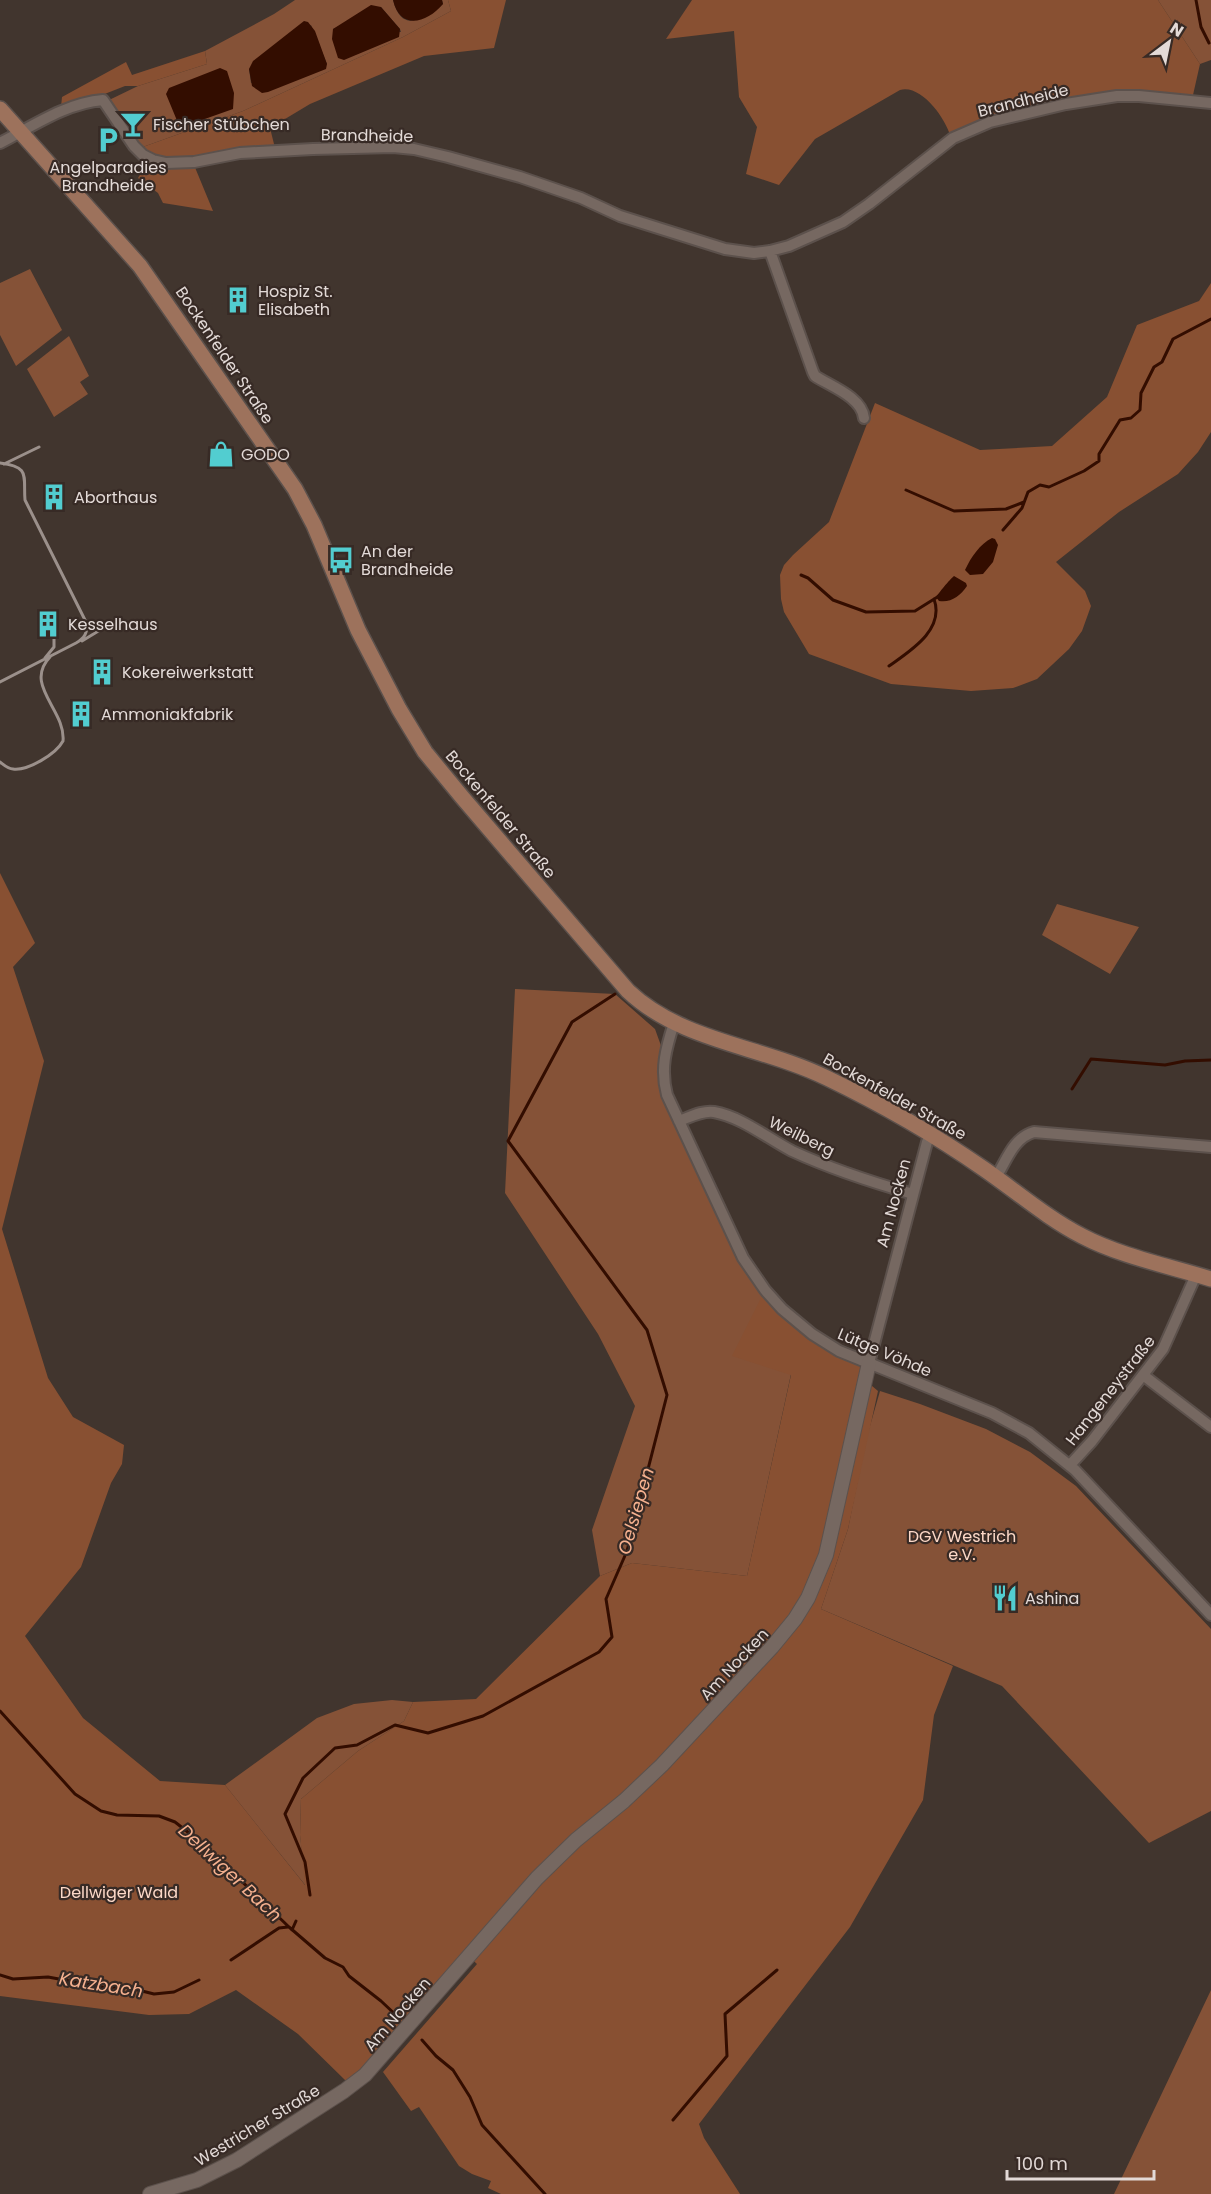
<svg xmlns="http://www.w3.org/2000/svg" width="1211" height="2194" font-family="Poppins,sans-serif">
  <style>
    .green { fill: #855237; fill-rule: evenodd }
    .forest { fill: #885032 }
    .water { fill: #330d00 }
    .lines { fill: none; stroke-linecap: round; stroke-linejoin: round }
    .stream { stroke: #330d00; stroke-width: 3 }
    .minor-casing { stroke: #5c514c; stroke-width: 14 }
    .tertiary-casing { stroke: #5c514c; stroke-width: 16 }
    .secondary-casing { stroke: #5c514c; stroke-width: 18 }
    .minor { stroke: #766861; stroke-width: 10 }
    .tertiary { stroke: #766861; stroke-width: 14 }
    .secondary { stroke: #9d725c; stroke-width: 15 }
    .rail { stroke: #9b908b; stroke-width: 3 }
    .labels { text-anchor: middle; stroke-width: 4.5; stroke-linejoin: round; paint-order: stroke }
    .street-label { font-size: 16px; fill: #e3dad7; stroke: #372a25 }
    .poi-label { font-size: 16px; fill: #e3dad7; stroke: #372a25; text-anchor: start }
    .park-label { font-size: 16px; fill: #fcd8c7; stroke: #372a25 }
    .water-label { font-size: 18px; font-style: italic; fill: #f6b18f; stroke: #372a25 }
  </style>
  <rect width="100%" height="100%" fill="#41352e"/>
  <path class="green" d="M295,0H393C402,35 423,18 443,4L442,0H448L451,11L403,37L243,111L140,148L107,101L138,86L207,64L205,51L274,14ZM381,7L400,29L401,32L333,29ZM311,25L327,64L251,83L249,69Z
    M1158,0H1211V60L1200,64Z
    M30,269L62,330L16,366L0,335V283Z
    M69,336L89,376L80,382L88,394L54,417L27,369Z
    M1057,904L1139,927L1110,974L1042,935Z
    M515,989L615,994L655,1029L664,1054L667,1095L765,1290L791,1374L747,1576L632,1563L600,1576L592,1530L635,1406L598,1334L505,1193Z
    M880,1391L920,1404L986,1429L1030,1452L1076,1486L1211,1629V1811L1149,1843L1002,1686L821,1609L848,1529L866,1440Z
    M392,1700L413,1702L404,1721L358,1751L301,1799L300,1835L306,1886L225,1785L317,1718L354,1704Z
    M1211,1990V2194H1114Z"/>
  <path class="forest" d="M448,0H506L494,48L424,56L310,104L270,128L275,148L164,161L140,148L243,111L403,37L451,11Z
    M692,0H1158L1200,64L1193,95H1160L1140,92L950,135C945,118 921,84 900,90L815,139L779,185L746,174L757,127L739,97L734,31L666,39Z
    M205,51L207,64L138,86H125L97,97L61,107L62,97L126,62L132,75Z
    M148,162L194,165L213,211L163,203L158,193L138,178Z
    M1211,283V432L1198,452L1178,474L1119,512L1056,562L1085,591L1091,606L1082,631L1069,649L1037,679L1013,688L971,691L891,684L809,654L784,612L781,599L780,575L784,565L793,555L829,522L875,403L980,450L1052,446L1107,397L1137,325L1199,301Z
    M0,873L35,943L13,967L44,1061L2,1229L48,1378L73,1417L124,1445L122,1464L111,1483L81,1567L25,1636L83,1718L160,1781L225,1785L305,1885L300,1835L301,1799L358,1751L404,1721L413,1702L476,1699L600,1576L632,1563L747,1576L791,1375L732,1356L765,1290L812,1334L869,1363L865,1380L878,1391L848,1529L821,1609L953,1666L934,1715L923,1800L850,1927L699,2124L704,2138L740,2194H501L488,2188L491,2181L472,2174L459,2166L419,2107L411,2111L383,2072L477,1964L465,1953L361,2071L346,2081L298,2034L236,1990L189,2014L149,2015L0,1996Z"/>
  <path class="water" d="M393,0H442L443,4C427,23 400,31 393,0Z
    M371,5L381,7L400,29L399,37L344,60L338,58L332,39L333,29Z
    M304,21L308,22L315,31L327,64L326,69L268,92L262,93L252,86L249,69L253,61Z
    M220,68L227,71L234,93L233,109L185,126L178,123L166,94L169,88Z
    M992,538L995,539L998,545L993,562L983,574L970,575L965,570C971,557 980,544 992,538Z
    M954,576L966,583L967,586C960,596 951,603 939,601L936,597C938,594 950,579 954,576Z"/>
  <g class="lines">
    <path class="stream" d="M1196,0L1201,27L1209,43
      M906,490L954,511L1006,509L1024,502
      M1003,530L1022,508L1028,492L1040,485L1049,487L1084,471L1099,461V454L1120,420L1131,418L1140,410L1141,393L1154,367L1162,362L1173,339L1211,319
      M801,575L808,578L833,600L866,612L915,611L939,596
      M889,666C910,651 945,630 934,599
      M1072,1089L1091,1059L1165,1065L1185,1061L1211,1060
      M0,1711L75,1794L101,1811L117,1815L159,1816L175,1822L203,1844L289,1927L325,1958L343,1967L349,1976L381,2001L398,2017
      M310,1895L305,1862L285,1814L303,1778L335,1748L357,1745L395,1725L428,1733L483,1716L599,1652L612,1637L606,1599L627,1551L667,1395L647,1330L508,1141L572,1022L615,994
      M292,1930L296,1921
      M231,1960L279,1928L288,1927
      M0,1975L13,1979L48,1977L108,1988L122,1986L154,1994L174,1992L199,1980
      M422,2040L436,2056L453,2070L470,2097L482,2125L545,2194
      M673,2120L727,2056L725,2014L777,1970"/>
    <g class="minor-casing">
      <path id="minor" d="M0,143C33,126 66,103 103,100L134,146L143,155L153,160L166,163L194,162L240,153L313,149L393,147L414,149L448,157L520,177L581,198L620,216L725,249L754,253L770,251L789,246L843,222L869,204L953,138L990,122L1066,104L1117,96H1139L1211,103
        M770,251L813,372L815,376C830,386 862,397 864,418
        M674,1023C666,1048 660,1069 667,1095L743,1258L765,1290L782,1309L812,1334L839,1351L992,1413L1029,1433L1075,1470L1211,1615
        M679,1121C690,1117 703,1110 714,1112C742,1117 767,1138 792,1151C831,1169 871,1182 913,1194
        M996,1177C1007,1160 1013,1138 1034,1132L1211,1147
        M869,1363L927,1142L931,1135
        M1143,1375L1211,1427
        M1070,1465L1092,1441L1163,1349L1196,1275"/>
    </g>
    <g class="tertiary-casing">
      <path id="tertiary" d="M150,2194L197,2180L237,2160L344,2091L365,2075L537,1878L576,1840L624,1801L662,1765L772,1647L795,1619L808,1598L826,1555L869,1363"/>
    </g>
    <g class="secondary-casing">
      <path id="secondary" d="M0,109L140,266L295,489L314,525L358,630L399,709L425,752L462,797L628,991C682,1042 762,1046 827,1078C881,1104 935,1135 984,1169C1016,1191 1047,1218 1082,1236C1120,1256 1169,1266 1211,1279"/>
    </g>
    <use href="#minor" class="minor"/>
    <use href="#tertiary" class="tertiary"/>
    <use href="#secondary" class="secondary"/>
    <path class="rail" d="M0,463C31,467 23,476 25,500L87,624C87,633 85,638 76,643L0,682
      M4,464L39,447
      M82,641L105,627
      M45,658L54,647V638
      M0,762C4,765 8,769 13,769C28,771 56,754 63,741C66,710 23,685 50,657"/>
  </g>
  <defs>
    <g id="bar-bare" transform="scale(2.07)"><path d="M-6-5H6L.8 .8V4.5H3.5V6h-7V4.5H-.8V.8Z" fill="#52cdd0" stroke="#372a25" stroke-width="2.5" paint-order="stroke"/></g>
    <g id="parking-bare" transform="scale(2.07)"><path d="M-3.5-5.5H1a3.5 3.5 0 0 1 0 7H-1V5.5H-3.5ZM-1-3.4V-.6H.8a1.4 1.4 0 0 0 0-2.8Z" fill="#52cdd0" stroke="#372a25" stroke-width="2.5" paint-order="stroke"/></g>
    <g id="building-bare" transform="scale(2.07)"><path d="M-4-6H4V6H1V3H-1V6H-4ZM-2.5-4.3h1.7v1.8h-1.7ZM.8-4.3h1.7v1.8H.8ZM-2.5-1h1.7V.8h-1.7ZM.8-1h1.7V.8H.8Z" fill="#52cdd0" stroke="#372a25" stroke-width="2.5" paint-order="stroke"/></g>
    <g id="shop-bare" transform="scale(2.07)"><path d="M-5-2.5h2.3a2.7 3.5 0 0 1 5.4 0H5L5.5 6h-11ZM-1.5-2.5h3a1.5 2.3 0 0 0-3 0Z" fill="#52cdd0" stroke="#372a25" stroke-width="2.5" paint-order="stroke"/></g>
    <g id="bus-bare" transform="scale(2.07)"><path d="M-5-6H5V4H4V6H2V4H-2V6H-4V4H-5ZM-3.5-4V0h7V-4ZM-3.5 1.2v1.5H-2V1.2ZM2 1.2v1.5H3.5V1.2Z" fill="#52cdd0" stroke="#372a25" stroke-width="2.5" paint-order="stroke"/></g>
    <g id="restaurant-bare" transform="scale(2.07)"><path d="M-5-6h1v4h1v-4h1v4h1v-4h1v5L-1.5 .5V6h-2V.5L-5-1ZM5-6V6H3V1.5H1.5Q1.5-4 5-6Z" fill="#52cdd0" stroke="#372a25" stroke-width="2.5" paint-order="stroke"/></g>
  </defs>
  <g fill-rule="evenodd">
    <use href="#bar-bare" x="133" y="124"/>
    <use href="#parking-bare" x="108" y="140"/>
    <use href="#building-bare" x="238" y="300"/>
    <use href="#shop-bare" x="221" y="454"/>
    <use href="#building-bare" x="54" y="497"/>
    <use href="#bus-bare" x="341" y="560"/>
    <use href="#building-bare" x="48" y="624"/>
    <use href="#building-bare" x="102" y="672"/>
    <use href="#building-bare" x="81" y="714"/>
    <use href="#restaurant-bare" x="1005" y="1598"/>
  </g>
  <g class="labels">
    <g class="street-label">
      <text transform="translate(1023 100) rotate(-14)" y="6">Brandheide</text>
      <text transform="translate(367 135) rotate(1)" y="6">Brandheide</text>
      <text transform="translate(225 355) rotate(56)" y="6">Bockenfelder Straße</text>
      <text transform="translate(501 814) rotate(50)" y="6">Bockenfelder Straße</text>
      <text transform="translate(895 1096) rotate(29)" y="6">Bockenfelder Straße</text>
      <text transform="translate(802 1136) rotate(26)" y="6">Weilberg</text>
      <text transform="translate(893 1203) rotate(-75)" y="6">Am Nocken</text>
      <text transform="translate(885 1352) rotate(23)" y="6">Lütge Vöhde</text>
      <text transform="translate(1110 1390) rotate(-52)" y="6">Hangeneystraße</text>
      <text transform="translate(734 1664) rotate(-47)" y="6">Am Nocken</text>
      <text transform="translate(397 2014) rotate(-49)" y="6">Am Nocken</text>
      <text transform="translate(257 2125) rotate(-31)" y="6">Westricher Straße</text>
    </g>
    <g class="poi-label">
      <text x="153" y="130">Fischer Stübchen</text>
      <text x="108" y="173" text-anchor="middle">Angelparadies<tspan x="108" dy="18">Brandheide</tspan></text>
      <text x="258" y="297">Hospiz St.<tspan x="258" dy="18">Elisabeth</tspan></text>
      <text x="241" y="460">GODO</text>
      <text x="74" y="503">Aborthaus</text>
      <text x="361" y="557">An der<tspan x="361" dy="18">Brandheide</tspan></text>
      <text x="68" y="630">Kesselhaus</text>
      <text x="122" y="678">Kokereiwerkstatt</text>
      <text x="101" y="720">Ammoniakfabrik</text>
      <text x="1025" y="1604">Ashina</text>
    </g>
    <g class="park-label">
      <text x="962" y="1542">DGV Westrich<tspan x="962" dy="18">e.V.</tspan></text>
      <text x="119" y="1898">Dellwiger Wald</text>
    </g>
    <g class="water-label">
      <text transform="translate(636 1511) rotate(-74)" y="6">Oelsiepen</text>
      <text transform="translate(230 1873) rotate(43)" y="6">Dellwiger Bach</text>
      <text transform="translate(101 1985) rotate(9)" y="6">Katzbach</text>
    </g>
  </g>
  <g transform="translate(1169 42) rotate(32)" stroke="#372a25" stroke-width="4.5" paint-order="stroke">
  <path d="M0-4.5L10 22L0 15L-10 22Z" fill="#e3dad7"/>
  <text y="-9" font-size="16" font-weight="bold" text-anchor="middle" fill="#e3dad7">N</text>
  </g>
  <path d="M1007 2170v9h147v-9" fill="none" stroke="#e3dad7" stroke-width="3"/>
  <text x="1016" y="2170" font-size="18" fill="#e3dad7" stroke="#372a25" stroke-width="4.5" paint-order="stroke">100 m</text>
</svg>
